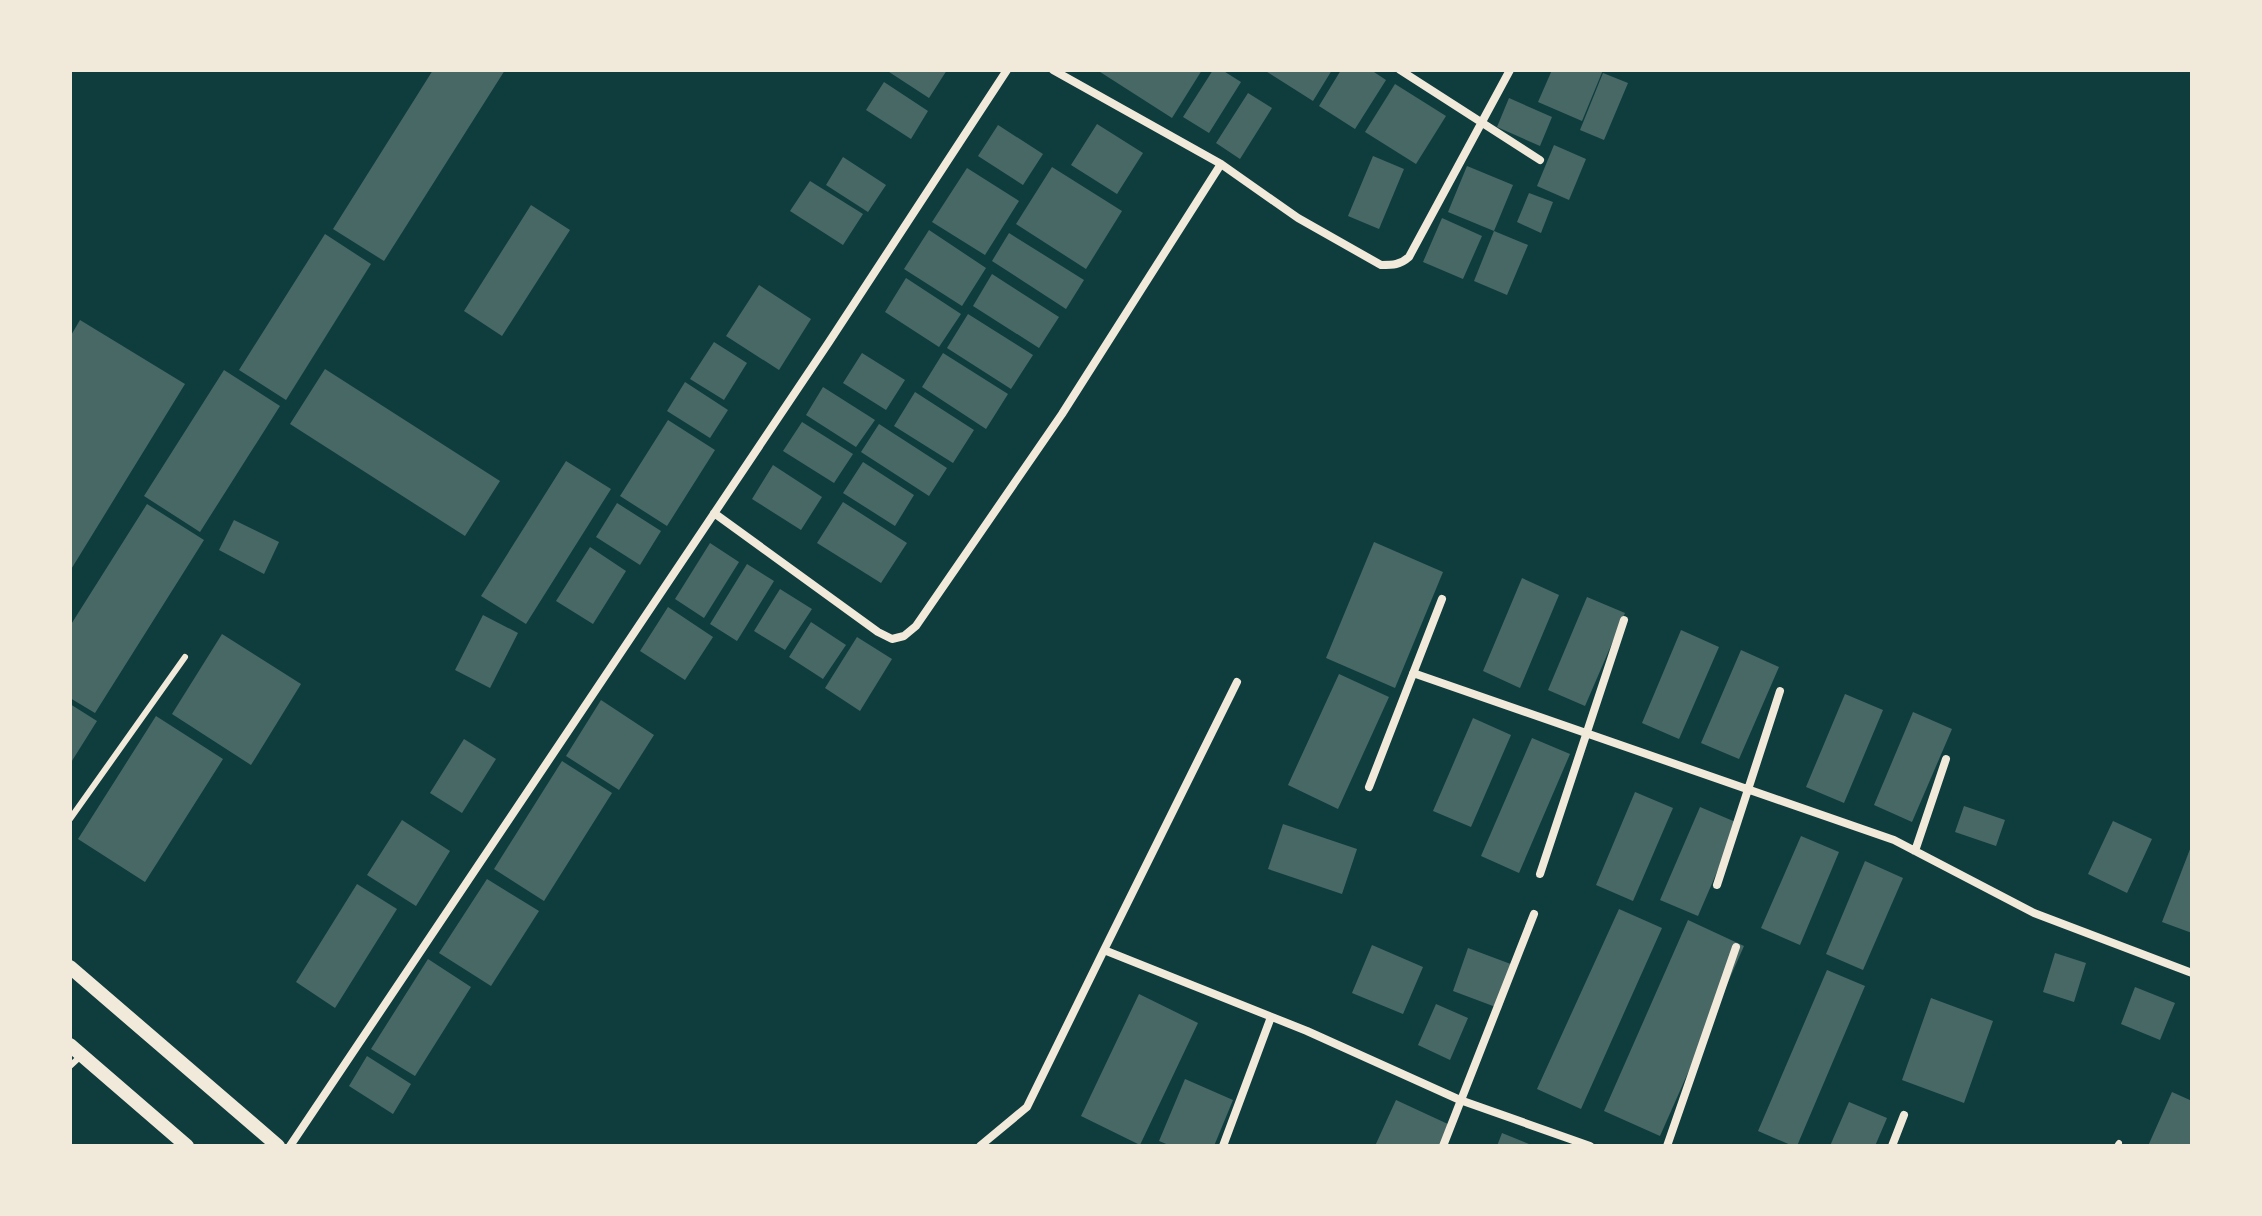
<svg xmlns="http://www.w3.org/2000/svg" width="2262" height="1216" font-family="'Roboto Condensed',sans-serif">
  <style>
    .building { fill: #486865 }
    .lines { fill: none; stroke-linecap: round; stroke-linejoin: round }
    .service { stroke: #f1e9da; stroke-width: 6 }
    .minor { stroke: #f1e9da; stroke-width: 8 }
    .tertiary { stroke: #f1e9da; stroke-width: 14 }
  </style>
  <rect width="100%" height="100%" fill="#0f3d3e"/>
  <path class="building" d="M433,70H505L384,261L333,229Z
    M886,70H947L929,98Z
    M1097,70H1202L1172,118Z
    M1213,70H1222L1241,82L1209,133L1183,117Z
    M1264,70H1332L1313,101Z
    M1341,70H1371L1386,80L1355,129L1319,106Z
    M1552,70H1603L1582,121L1538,102Z
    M1603,73L1628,83L1604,140L1580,130Z
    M884,82L928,111L911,139L866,110Z
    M1395,84L1446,116L1416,164L1365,132Z
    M1248,93L1272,108L1240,159L1216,143Z
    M1509,98L1552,117L1540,146L1497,127Z
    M1097,124L1143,153L1117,194L1071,165Z
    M998,125L1043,154L1023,185L978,156Z
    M1554,145L1586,159L1569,200L1537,186Z
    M1373,156L1404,169L1379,229L1348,216Z
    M843,157L886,185L868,212L826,185Z
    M1467,166L1513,185L1494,231L1448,212Z
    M1052,167L1122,211L1086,269L1016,224Z
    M967,168L1019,201L985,255L932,222Z
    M810,181L863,214L843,245L790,211Z
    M1529,193L1553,202L1541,233L1517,222Z
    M531,205L570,230L502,336L464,311Z
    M1442,218L1482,236L1463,279L1423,262Z
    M929,230L986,268L962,306L904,269Z
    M1494,231L1528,245L1507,295L1474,281Z
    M1009,233L1084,280L1066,309L992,261Z
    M325,234L371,264L286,400L239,370Z
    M992,274L1059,317L1039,348L973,306Z
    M906,278L961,314L939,347L885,312Z
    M759,285L811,319L779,370L726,336Z
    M968,314L1033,355L1011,389L947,348Z
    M80,320L185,384L70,571V337Z
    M714,342L747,363L724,400L690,379Z
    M862,353L905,380L886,410L843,383Z
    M943,353L1008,394L986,429L922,387Z
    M325,369L500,481L465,536L290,424Z
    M224,370L280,406L200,532L144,496Z
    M685,382L728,410L710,438L667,411Z
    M823,387L875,420L856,447L806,415Z
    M915,392L974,430L953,463L894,426Z
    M668,420L715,450L667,526L620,496Z
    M802,422L853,454L834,483L783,451Z
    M879,424L947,468L929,496L861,452Z
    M566,461L611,489L526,624L481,596Z
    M863,462L914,495L895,526L843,493Z
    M773,465L822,497L801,530L752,499Z
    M843,502L907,543L881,583L817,543Z
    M617,503L661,531L640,565L596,537Z
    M147,504L204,540L95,713L70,698V626Z
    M234,520L279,542L264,574L219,550Z
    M1374,542L1443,572L1395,688L1326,658Z
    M710,543L739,562L704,618L675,599Z
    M590,547L626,571L593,624L556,601Z
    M747,564L774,581L737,641L710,624Z
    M1522,578L1559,595L1520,688L1483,671Z
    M780,589L812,609L785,650L754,631Z
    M1587,597L1625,613L1585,706L1548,690Z
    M668,607L713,637L685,680L640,651Z
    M483,615L518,633L490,688L455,670Z
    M811,622L846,645L823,679L789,657Z
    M1681,630L1719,647L1679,739L1642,723Z
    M222,634L301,684L251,765L172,714Z
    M857,637L892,659L860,711L825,688Z
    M1741,650L1779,667L1739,759L1701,743Z
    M1339,674L1389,697L1338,809L1288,785Z
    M1845,694L1883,710L1844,803L1806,787Z
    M601,700L654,735L619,790L566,756Z
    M70,704L97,721L70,764Z
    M1913,712L1952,729L1912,822L1874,805Z
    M156,716L223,759L145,882L78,839Z
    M1473,718L1511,735L1471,827L1433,811Z
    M1532,738L1570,754L1519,873L1481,856Z
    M464,739L496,759L462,813L430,793Z
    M562,761L612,793L544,901L494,869Z
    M1635,792L1673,808L1633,901L1596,885Z
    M1964,806L2005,820L1996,846L1955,832Z
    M1700,807L1738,823L1698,916L1660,900Z
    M402,820L450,851L416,906L367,875Z
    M2113,821L2152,839L2127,893L2088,874Z
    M1283,824L1357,849L1342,894L1268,869Z
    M1801,836L1839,852L1800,945L1761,928Z
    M2192,844V933L2162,922Z
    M1865,861L1903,878L1863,970L1826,954Z
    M487,879L539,911L491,986L439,953Z
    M357,884L397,909L335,1008L296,982Z
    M1619,909L1662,928L1581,1109L1537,1089Z
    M1688,920L1744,946L1660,1136L1604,1111Z
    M1372,945L1423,967L1403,1014L1352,993Z
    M1468,948L1516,966L1501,1009L1453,991Z
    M2055,953L2086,963L2074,1002L2043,992Z
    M428,959L471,987L415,1076L371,1049Z
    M1827,970L1865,986L1797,1146H1793L1758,1131Z
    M2135,987L2175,1003L2160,1040L2121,1024Z
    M1139,994L1198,1023L1140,1145L1081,1116Z
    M1931,998L1993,1021L1964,1103L1902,1080Z
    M1436,1004L1468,1018L1450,1060L1418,1045Z
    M367,1056L411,1084L393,1114L349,1086Z
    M1185,1079L1233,1100L1214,1146H1171L1159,1141Z
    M2172,1092L2192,1101V1146H2148Z
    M1396,1100L1450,1125L1440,1146H1375Z
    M1849,1102L1887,1118L1875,1146H1830Z
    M1502,1133L1534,1146H1497Z"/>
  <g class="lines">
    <path class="service" d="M70,819L185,657
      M70,1066L82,1055
      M2117,1146L2119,1143"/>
    <path class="minor" d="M1053,70L1221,164L1298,218L1381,265C1393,265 1400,265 1409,257L1510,70
      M1400,70L1540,160
      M714,513L878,632L892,639L904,636L916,626L1062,414L1221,164
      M1413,673L1894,840L2034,913L2192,973
      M1369,787L1442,599
      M1915,851L1946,759
      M1540,874L1624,620
      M1717,885L1780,691
      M1104,950L1237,682
      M290,1146L829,342L1007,70
      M980,1146L1027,1107L1104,950L1307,1031L1460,1100L1590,1146
      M1223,1146L1271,1017
      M1443,1146L1534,914
      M1667,1146L1736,947
      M1892,1146L1904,1115"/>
    <path class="tertiary" d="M70,967L278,1146
      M70,1045L187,1146"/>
  </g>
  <rect width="2262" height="1216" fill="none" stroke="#f1e9da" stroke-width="144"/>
</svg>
